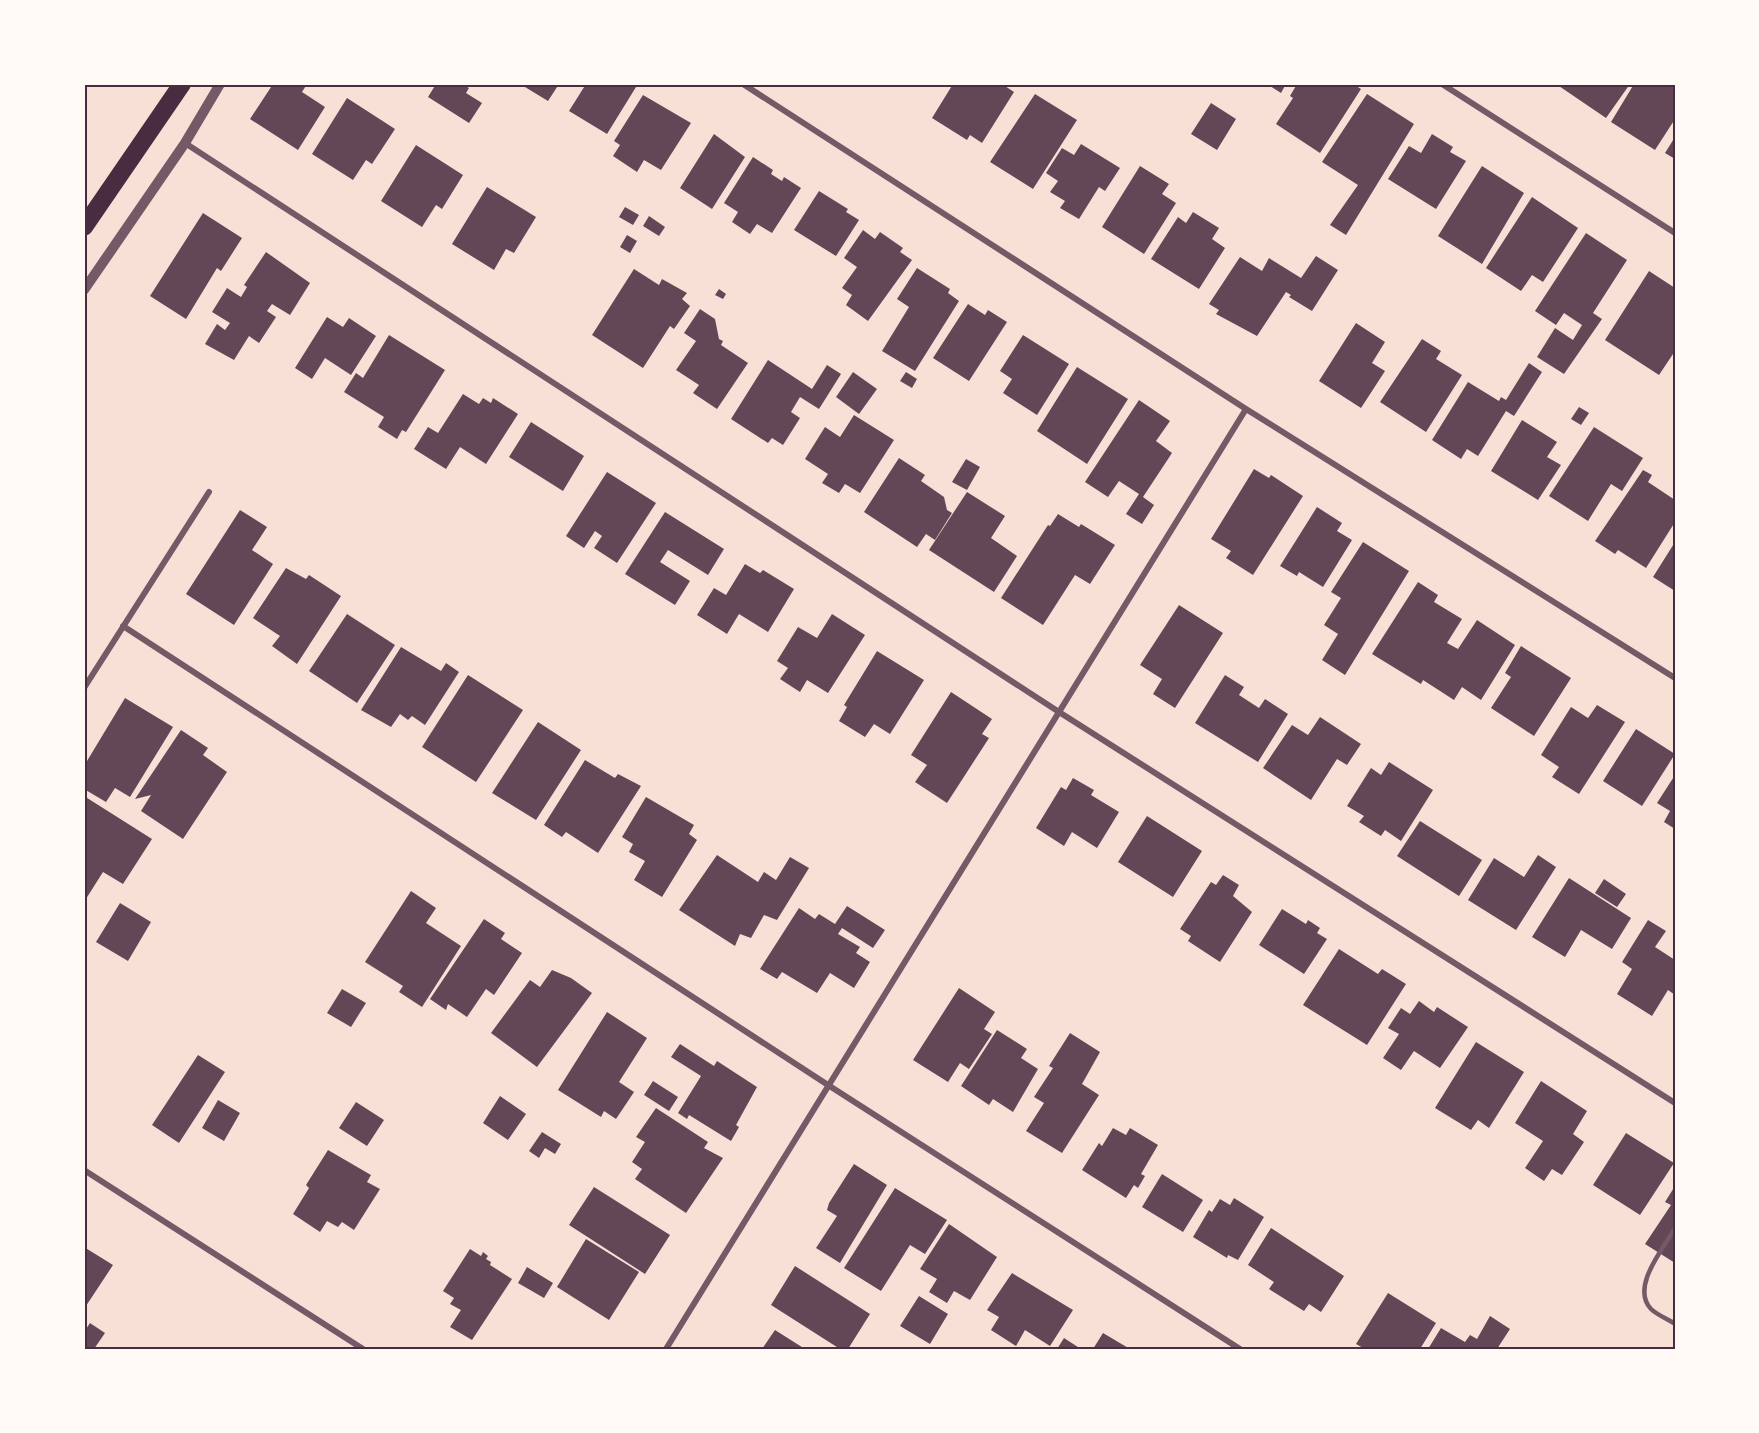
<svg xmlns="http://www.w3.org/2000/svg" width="1759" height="1433" font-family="Montserrat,sans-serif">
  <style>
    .building { fill: #644757 }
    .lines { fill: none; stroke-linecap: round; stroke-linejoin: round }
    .service { stroke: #755966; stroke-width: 4.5 }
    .minor { stroke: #755966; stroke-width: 6 }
    .tertiary { stroke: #755966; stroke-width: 10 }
    .motorway { stroke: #4a2c40; stroke-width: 18 }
    .neatline { fill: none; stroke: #4a2c40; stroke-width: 2 }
  </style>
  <rect width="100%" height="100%" fill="#f7e1d7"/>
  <path class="building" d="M273,84H307L302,92L325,107L298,150L250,119Z
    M436,84H462L469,88L466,93L482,103L469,123L428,97Z
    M520,84H559L548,101Z
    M586,84H630L636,87L607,134L569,111Z
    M953,84H1002L1014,92L982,143L970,135L967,140L932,118Z
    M1267,84H1286L1281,93Z
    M1297,84H1353L1361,89L1320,153L1276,124L1293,98L1290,96Z
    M1556,84H1630L1606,118Z
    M1634,84H1675V119L1655,150L1611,122Z
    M1035,94L1077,120L1033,189L990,162Z
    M1367,94L1414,124L1346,235L1330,225L1358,185L1322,162Z
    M643,95L691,123L661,170L644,160L637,172L613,156L620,145L614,141Z
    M347,98L395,129L372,164L366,160L353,180L312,154Z
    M1211,103L1236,119L1217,150L1191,134Z
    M714,134L745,157L712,209L680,188Z
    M1432,134L1453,147L1450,152L1466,161L1436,209L1388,179L1409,146L1421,153Z
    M1675,137V159L1665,153Z
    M1081,144L1120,168L1105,191L1099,187L1079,219L1060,208L1065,201L1050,192L1058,181L1046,173L1062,148L1074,155Z
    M416,145L463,175L442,209L436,205L422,227L381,201Z
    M753,157L773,170L771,174L782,181L784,177L801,188L772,233L757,224L750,234L732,222L738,212L724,203Z
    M1140,166L1169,184L1162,194L1176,203L1144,254L1102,227Z
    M1482,166L1524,193L1482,264L1438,236Z
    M487,187L536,217L514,253L506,249L494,270L452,244Z
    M819,191L848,209L846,212L859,220L836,256L794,230Z
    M1532,197L1578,228L1543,282L1532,275L1521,291L1486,268Z
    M625,207L639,215L633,225L619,217Z
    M1193,212L1219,228L1212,239L1225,248L1199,289L1151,259L1178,217L1186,223Z
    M203,213L242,238L221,271L217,268L186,319L150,296Z
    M649,216L665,227L659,236L643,226Z
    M863,230L875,239L880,232L903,248L900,252L912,260L868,321L846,305L852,295L842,288L857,267L844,258Z
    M1586,233L1627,260L1593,313L1602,319L1564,374L1537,357L1555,328L1573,340L1582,325L1564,313L1556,325L1535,311Z
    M627,235L637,241L630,253L620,247Z
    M266,252L310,283L290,315L272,304L267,311L276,317L259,343L249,336L234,360L205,344L217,324L225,330L230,323L212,312L227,288L241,297L247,287L244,285Z
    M1316,256L1338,270L1312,311L1289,297L1291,295L1286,292L1257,336L1216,314L1219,310L1209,304L1240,257L1262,271L1269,258L1301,278Z
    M917,268L950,289L948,293L959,301L915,371L882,351L909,307L897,299Z
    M634,269L659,285L662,279L687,293L682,299L690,306L674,329L670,326L643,368L592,335Z
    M1649,271L1675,288V351L1659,375L1605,340Z
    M719,289L726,294L723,299L715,295Z
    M968,304L985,315L988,310L1007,322L969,381L933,358Z
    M700,309L715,319L719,339L723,341L721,345L748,363L717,409L693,393L699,385L676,370L696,341L684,333Z
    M327,317L343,327L349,318L376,336L351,375L325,358L312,379L295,368Z
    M1356,323L1385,342L1372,363L1385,371L1361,408L1319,381Z
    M389,335L445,370L406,432L402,430L397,439L378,427L384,417L344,392L356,373L363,378Z
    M1023,335L1069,364L1037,415L1003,393L1012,379L1000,371Z
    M1422,339L1441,351L1436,359L1462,375L1426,432L1380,402Z
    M768,360L812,389L827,365L841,374L819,409L800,397L791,412L800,418L783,445L772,438L768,443L731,419Z
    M1529,363L1542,372L1514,416L1506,411L1478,456L1467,449L1461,459L1432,440L1468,382L1499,401L1501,397L1506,400Z
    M1077,367L1128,399L1087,464L1037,431Z
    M853,372L877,389L859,414L836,397Z
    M906,372L917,379L912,388L900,381Z
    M463,394L479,404L483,398L491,403L493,398L518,414L486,464L460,447L446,469L414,449L428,427L438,433Z
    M1139,400L1170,421L1156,441L1172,453L1143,497L1154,505L1142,524L1126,514L1139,494L1119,481L1108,497L1085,482Z
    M1579,407L1589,413L1581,425L1571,419Z
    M854,415L894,440L860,493L845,484L839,493L822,483L828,474L805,459L825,427L840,437Z
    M1522,420L1557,442L1547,457L1561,465L1538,500L1491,471Z
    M531,422L584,456L563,491L509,457Z
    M1594,427L1643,458L1622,491L1611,484L1588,521L1549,496Z
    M899,458L925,475L921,481L944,497L947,510L952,513L935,540L926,534L917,547L864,512Z
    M966,459L980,467L967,490L952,482Z
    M1254,469L1269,478L1271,475L1303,496L1253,575L1226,558L1231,551L1211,539Z
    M1643,470L1652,475L1648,482L1675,500V522L1646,568L1618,550L1615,554L1595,541Z
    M607,472L656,503L617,563L594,548L602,536L595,531L584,548L566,536Z
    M967,492L1005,516L991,538L1017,556L994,592L929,550Z
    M1317,507L1342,523L1337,531L1352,540L1323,587L1299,572L1297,576L1280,566Z
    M240,510L267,527L252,550L273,564L234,625L186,594Z
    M665,512L724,549L708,575L668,550L660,562L690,581L675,605L625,574Z
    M1058,514L1079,527L1081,524L1115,545L1090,584L1075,575L1043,625L1001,598L1048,525L1050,526Z
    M1363,542L1409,571L1345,675L1322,660L1338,634L1324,625L1341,598L1331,592Z
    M1675,542V591L1653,577Z
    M745,564L760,573L763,570L794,589L768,632L739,614L727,634L697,615L714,588L726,595Z
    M286,568L306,579L309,575L341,596L297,664L272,646L280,636L253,618Z
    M1418,582L1438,595L1434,602L1462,619L1447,643L1458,649L1477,620L1515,645L1481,700L1462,687L1454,700L1423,680L1421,684L1372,654Z
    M1179,605L1223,633L1175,708L1153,694L1162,679L1140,665Z
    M347,614L395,645L357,703L309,671Z
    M832,614L865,635L828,693L807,680L800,692L780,679L788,668L777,661L798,627L817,638Z
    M1521,646L1571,678L1534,736L1491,708L1511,677L1505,673Z
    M401,647L441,671L446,663L459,672L425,725L412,716L408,720L400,714L391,727L361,710Z
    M877,651L924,680L890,734L874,724L865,737L839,721L847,707L844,705Z
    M468,675L523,710L476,782L422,747Z
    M1225,675L1244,687L1239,695L1259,708L1265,699L1288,714L1258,762L1195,723Z
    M951,692L992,719L982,734L989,738L947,803L915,782L927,765L911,755Z
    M125,698L173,727L130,797L115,788L106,802L84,789V766Z
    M1597,705L1625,722L1579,794L1552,777L1559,767L1541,755L1571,707L1588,718Z
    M1320,717L1361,744L1347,765L1337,759L1311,800L1263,768L1292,725L1308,735Z
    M538,722L581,750L536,820L492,793Z
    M1636,729L1675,754L1642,806L1603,781Z
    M181,730L208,748L203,755L227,772L183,839L141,811L151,795L135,799Z
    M585,760L615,778L618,774L641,786L598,853L566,832L562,837L544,825Z
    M1389,762L1433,790L1401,841L1385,830L1381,836L1359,822L1364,816L1347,806L1371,768L1381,775Z
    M1675,775V829L1664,822L1670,811L1657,803Z
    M1073,778L1094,790L1091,795L1119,812L1097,848L1072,832L1064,846L1036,828L1061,787L1066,790Z
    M84,796L152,839L123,884L103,872L84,902Z
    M646,797L694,825L689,834L697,840L662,897L634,880L645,861L629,852L633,844L622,837Z
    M1147,816L1202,851L1173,897L1118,862Z
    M1420,821L1482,860L1459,896L1397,856Z
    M717,855L758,882L764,872L776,880L790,857L809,868L777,920L764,915L751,938L740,934L735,946L679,910Z
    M1538,855L1556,867L1516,930L1468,900L1494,858L1524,877Z
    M1223,875L1239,885L1233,896L1252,912L1220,962L1188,941L1191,936L1180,929L1211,882L1216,885Z
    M1569,878L1631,918L1612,949L1581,930L1565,957L1532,937Z
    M1604,879L1626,894L1617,907L1595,893Z
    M411,891L436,908L426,923L461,946L422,1007L399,992L403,986L365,962Z
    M120,903L151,922L128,961L96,942Z
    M847,906L885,930L873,948L842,928L838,934L860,947L856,953L870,962L854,988L830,973L817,993L782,972L777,979L760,969L799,908L815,919L819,914L835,924Z
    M1282,909L1306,924L1308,920L1320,928L1317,933L1327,939L1304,974L1259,945Z
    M484,919L505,933L501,939L522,953L494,995L486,989L467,1017L448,1004L446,1010L430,999Z
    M1648,920L1666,931L1655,947L1675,960V995L1668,990L1652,1016L1617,994L1632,969L1622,962Z
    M1339,949L1378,974L1382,969L1406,984L1367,1045L1303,1005Z
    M552,970L571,978L592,993L537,1067L491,1033L530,980L540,987Z
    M959,988L995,1012L984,1029L992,1034L969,1069L960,1063L948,1082L913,1060Z
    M342,989L366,1003L351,1027L327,1013Z
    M1419,1001L1434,1012L1437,1007L1468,1027L1440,1068L1414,1051L1401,1070L1383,1058L1399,1034L1388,1028L1401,1008L1410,1014Z
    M607,1012L647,1038L619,1082L634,1092L616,1119L604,1111L601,1117L558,1090Z
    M997,1030L1027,1049L1021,1058L1038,1069L1013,1112L993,1099L989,1105L961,1086Z
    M1070,1033L1100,1052L1082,1084L1099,1095L1062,1153L1026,1131L1044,1103L1034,1097L1053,1068L1049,1066Z
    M1476,1042L1524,1072L1489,1128L1478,1120L1471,1130L1435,1108Z
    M680,1044L714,1066L717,1061L757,1087L736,1125L739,1127L731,1141L689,1115L687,1119L678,1113L701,1076L671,1057Z
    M198,1055L225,1072L179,1143L152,1125Z
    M653,1081L678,1097L669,1111L644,1095Z
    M1541,1081L1587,1111L1573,1134L1584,1142L1562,1175L1552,1169L1544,1181L1525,1168L1543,1141L1515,1123Z
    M500,1096L526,1114L508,1140L483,1123Z
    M218,1100L240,1113L224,1141L202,1128Z
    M356,1102L384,1120L367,1146L339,1128Z
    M656,1108L708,1142L704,1148L723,1158L686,1213L635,1179L642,1169L632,1162L645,1142L636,1137Z
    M1113,1128L1126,1135L1130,1128L1158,1145L1141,1174L1145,1176L1138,1188L1134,1185L1126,1198L1082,1170L1099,1143L1102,1146Z
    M542,1132L561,1144L555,1154L545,1148L539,1158L529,1151Z
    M1626,1133L1674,1163L1640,1215L1593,1185Z
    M328,1150L371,1175L367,1182L380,1189L354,1230L342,1222L338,1227L327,1221L320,1232L293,1214L309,1188L306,1185Z
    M854,1164L887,1185L840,1263L816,1248L837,1216L827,1210L829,1203Z
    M1162,1174L1203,1200L1183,1232L1142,1207Z
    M1675,1186V1263L1645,1244L1671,1205L1665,1202Z
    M594,1187L670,1235L645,1274L569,1225Z
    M895,1188L947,1220L925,1254L910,1245L881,1291L844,1268Z
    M1234,1198L1264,1217L1238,1260L1228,1255L1227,1258L1193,1237L1209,1210L1212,1212L1220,1199L1230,1205Z
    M949,1224L997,1257L970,1300L954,1291L947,1303L929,1292L937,1279L920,1269Z
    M1271,1228L1344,1276L1321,1312L1309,1304L1304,1311L1269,1289L1274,1282L1248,1265Z
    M586,1239L639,1272L609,1320L557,1287Z
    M84,1247L113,1265L86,1306L84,1304Z
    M470,1249L481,1256L483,1252L488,1256L486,1259L491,1262L490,1265L512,1279L472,1340L450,1327L461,1310L450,1304L454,1298L443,1291Z
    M795,1266L870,1314L848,1349H840L771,1305Z
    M527,1267L553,1283L544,1298L518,1283Z
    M1012,1273L1073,1310L1050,1346L1025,1330L1016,1346L991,1330L999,1317L987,1310Z
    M1388,1293L1436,1323L1420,1349H1365L1356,1344Z
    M919,1296L948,1314L930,1344L900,1326Z
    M1490,1316L1510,1329L1497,1349H1428L1441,1328L1465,1342L1470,1335L1477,1339Z
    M90,1323L105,1333L94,1349H84V1332Z
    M775,1330L805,1349H762Z
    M1103,1333L1130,1349H1093Z
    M1064,1338L1081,1349H1057Z"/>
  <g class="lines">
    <path class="service" d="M1675,1228C1664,1248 1630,1287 1651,1309C1657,1315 1668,1319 1675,1324"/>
    <path class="minor" d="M743,84L1246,409L1675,678
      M1442,84L1675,233
      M185,143L1059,712L1675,1103
      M123,626L828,1085L1240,1349
      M84,688L209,492
      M84,1170L363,1349
      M666,1349L1246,409"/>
    <path class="tertiary" d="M84,290L185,143L220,84"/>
    <path class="motorway" d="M84,227L182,84"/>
  </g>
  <rect width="1759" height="1433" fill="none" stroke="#fffaf5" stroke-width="171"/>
  <rect x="86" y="86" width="1588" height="1262" class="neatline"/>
</svg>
